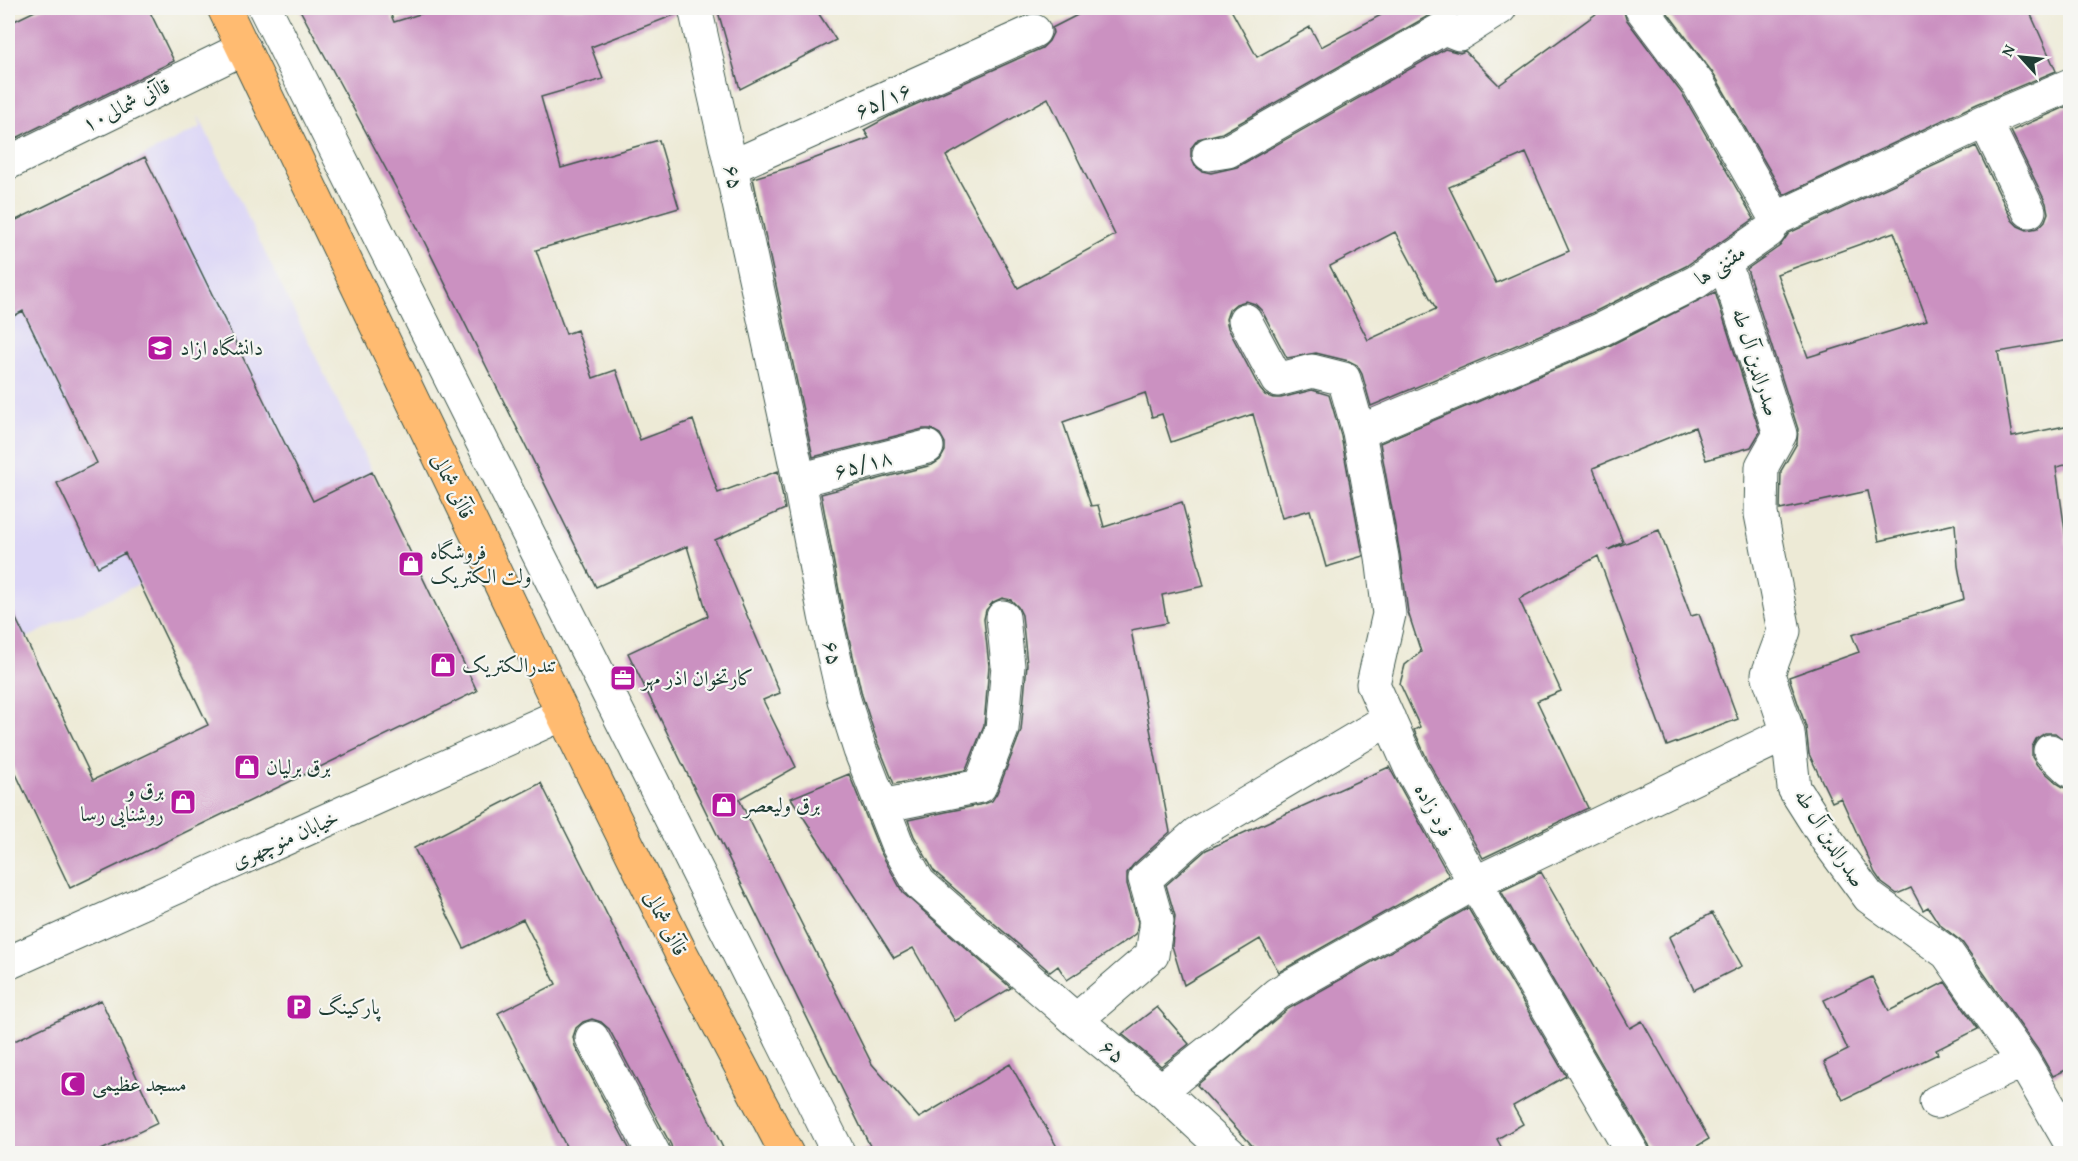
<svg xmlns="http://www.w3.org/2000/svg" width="2078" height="1161" font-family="'Gentium Book Plus',Amiri,serif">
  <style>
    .built { fill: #dcd6f6 }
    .building { fill: #cb91c1; fill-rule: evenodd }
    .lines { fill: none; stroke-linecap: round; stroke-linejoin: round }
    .minor-casing { stroke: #3e574c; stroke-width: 35 }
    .major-casing { stroke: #3e574c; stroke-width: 35 }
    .minor { stroke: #fff; stroke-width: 33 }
    .major { stroke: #ffbb71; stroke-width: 33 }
    .labels { text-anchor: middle; stroke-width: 4.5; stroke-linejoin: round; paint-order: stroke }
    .street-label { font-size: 21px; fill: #1f3d34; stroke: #f6f6f2 }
    .poi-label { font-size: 21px; fill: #1f3d34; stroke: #f6f6f2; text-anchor: start }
  </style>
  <rect width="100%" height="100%" fill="#f6f6f2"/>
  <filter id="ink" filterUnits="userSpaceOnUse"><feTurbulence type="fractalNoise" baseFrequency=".0167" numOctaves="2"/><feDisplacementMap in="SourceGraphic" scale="12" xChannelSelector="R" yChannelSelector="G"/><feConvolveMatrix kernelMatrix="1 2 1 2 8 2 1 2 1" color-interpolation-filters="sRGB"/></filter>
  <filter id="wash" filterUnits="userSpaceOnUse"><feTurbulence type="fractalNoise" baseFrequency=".008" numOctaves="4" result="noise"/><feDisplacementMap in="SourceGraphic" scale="24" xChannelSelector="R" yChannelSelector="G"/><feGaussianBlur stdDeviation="1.35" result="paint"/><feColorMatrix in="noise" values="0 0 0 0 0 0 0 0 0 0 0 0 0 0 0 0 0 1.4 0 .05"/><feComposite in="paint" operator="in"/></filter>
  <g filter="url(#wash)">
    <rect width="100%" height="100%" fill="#edead6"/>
    <path class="built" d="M198,115L372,472L8,647V224L201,127Z"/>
    <g id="blocks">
      <path class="building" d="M41,8H148L174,61L8,142V24Z
        M299,8H388L394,22L439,8H677V14L591,47L603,79L541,97L561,168L659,140L679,208L536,250L566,334L577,330L593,378L616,370L640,440L693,420L718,493L778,471L785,509L715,540L780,693L763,700L796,767L739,799L872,1064L919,1118L1010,1064L1061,1154H858L870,1146L628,653L708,616L687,546L596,587L414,221Z
        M717,8H815L836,40L740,89Z
        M1091,8H1230L1257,57L1310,27L1321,47L1394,8H1466L1457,13L1443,9L1435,12L1222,133L1198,139L1191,148V157L1195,166L1202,171L1211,173L1237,167L1445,49L1460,53L1465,51L1499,85L1604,8H1623L1626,19L1683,95L1754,219L1686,266L1590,314L1371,406L1362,374L1357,365L1349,361L1316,353L1287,358L1262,311L1255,304L1246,301L1236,304L1229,310L1226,319L1228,328L1260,389L1265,395L1273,398H1281L1312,390L1329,395L1341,436L1363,556L1326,567L1310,510L1282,518L1253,414L1171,442L1162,414L1152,417L1145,393L1063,422L1091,506L1098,505L1104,527L1182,502L1204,586L1162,595L1167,623L1131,630L1170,832L1133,865L1127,873V884L1138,922L1136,934L1067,980L1058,966L1050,972L934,871L914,836L908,820L984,804L992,801L997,793L1021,731L1027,664L1022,615L1018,607L1011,600L1002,598L993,602L986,610L984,619L989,666L984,725L966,770L894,784L878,744L862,695L843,612L821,494L932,465L940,460L945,451V443L940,434L931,429H923L813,457L753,178L797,165L869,138L864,130L890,116L1042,48L1049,41L1053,33L1052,28ZM1048,98L1115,235L1018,288L946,156ZM1526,153L1569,251L1496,283L1449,187ZM1395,232L1436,309L1368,340L1330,266Z
        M1664,8H2028L2056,71L1977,104L1784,195L1715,76Z
        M2070,105V340L1998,352L2012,437L2070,425V464L2056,467L2067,545L2070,544V745L2055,733H2045L2036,739L2032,747V757L2037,765L2058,784L2065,788H2070V1068L2053,1076L2038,1050L1962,942L1939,924L1928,907L1923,910L1911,888L1897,894L1882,883L1875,873L1841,798L1832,802L1809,754L1806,727L1789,677L1859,652L1852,635L1964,599L1958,566L1955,524L1879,541L1868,491L1780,510L1781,471L1797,443L1798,429L1747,269L1780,246L1789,233L1976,146L2012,220L2018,226L2027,230L2038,228L2045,221L2048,213L2046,203L2011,131ZM1894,232L1927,320L1808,357L1777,274Z
        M145,157L313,501L372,472L477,691L70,888L8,757V602L93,780L208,725L125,553L98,567L57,483L97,463L23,311L8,319V224Z
        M1715,292L1760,432L1751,447L1706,460L1695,427L1593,468L1623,542L1608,550L1659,530L1691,616L1699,614L1738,719L1667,746L1598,556L1519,599L1561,691L1537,701L1588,808L1483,858L1428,761L1414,730L1420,727L1400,684L1405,665L1421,652L1408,612L1400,554L1380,443L1605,348Z
        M1389,767L1449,876L1279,972L1260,939L1184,985L1172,946L1175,916L1166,885L1206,850Z
        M849,774L880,851L903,893L1011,988L955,1021L913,948L894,958L791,798Z
        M541,783L670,1040L726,1154H673L671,1145L609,1029L601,1022L592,1019L583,1022L576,1028L573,1037L575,1046L632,1154H570L498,1013L556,984L523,919L464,948L414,848Z
        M1541,872L1630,1028L1642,1021L1709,1139L1684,1154H1652L1649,1145L1501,891Z
        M1468,908L1566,1076L1513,1106L1523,1124L1497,1139L1505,1154H1260L1197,1085L1288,1009Z
        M1712,913L1742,966L1694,990L1669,937Z
        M1872,977L1889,1011L1945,982L1978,1029L1936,1050L1938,1054L1843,1100L1824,1062L1848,1050L1824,1000Z
        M101,1000L158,1123L93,1154H8V1044Z
        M1157,1007L1189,1044L1161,1066L1122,1034Z"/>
    </g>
  </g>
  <g filter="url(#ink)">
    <use href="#blocks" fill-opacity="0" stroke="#3e574c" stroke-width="1.5"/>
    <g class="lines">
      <g class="minor-casing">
        <path id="minor" d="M265,8L839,1154
          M695,8L731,167L799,480L825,616L844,700L860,750L897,844L919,883L1076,1020L1161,1090L1230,1154
          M1641,8L1699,85L1776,219
          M1985,121L2029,211
          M1209,154L1228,151L1444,28L1459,34L1500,8
          M8,163L244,48
          M731,167L1034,31
          M1725,263L1780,434L1762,466L1761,514L1784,631L1768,674L1788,733L1794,788L1827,840L1869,897L1947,953L2023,1061L2070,1142
          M1245,320L1277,380L1312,371L1344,379L1359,432L1382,557L1389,614L1373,684L1411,769L1475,883L1633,1154
          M1359,432L1598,331L1696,282L1769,231L1776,219L1985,121L2070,85
          M799,480L927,447
          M2050,751L2070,770
          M882,806L980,786L1002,729L1008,666L1003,617
          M8,963L563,714
          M1076,1020L1152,955L1157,921L1145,879L1196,834L1389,719
          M592,1038L654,1154
          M1161,1090L1225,1039L1277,994L1475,883L1788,733
          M1936,1102L2023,1061"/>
      </g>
      <g class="major-casing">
        <path id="major" d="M224,8L563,714L680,951L787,1154"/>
      </g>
      <use href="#minor" class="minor"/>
      <use href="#major" class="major"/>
    </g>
  </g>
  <defs>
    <g id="university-square" transform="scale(1.35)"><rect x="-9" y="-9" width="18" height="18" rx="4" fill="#b5179e" stroke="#f6f6f2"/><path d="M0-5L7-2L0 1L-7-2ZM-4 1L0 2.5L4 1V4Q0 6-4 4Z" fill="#fff"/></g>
    <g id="shop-square" transform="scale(1.35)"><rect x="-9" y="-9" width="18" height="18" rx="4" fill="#b5179e" stroke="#f6f6f2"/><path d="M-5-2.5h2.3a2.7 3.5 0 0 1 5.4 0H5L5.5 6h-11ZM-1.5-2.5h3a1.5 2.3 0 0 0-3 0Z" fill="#fff"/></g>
    <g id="office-square" transform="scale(1.35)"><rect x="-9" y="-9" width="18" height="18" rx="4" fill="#b5179e" stroke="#f6f6f2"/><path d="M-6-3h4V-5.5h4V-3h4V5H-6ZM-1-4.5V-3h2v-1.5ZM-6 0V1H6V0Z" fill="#fff"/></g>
    <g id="parking-square" transform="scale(1.35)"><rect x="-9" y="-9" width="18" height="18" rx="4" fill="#b5179e" stroke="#f6f6f2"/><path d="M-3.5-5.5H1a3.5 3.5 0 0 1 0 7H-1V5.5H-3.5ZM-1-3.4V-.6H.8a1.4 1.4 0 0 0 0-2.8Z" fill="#fff"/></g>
    <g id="mosque-square" transform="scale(1.35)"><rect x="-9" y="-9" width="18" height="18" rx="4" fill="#b5179e" stroke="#f6f6f2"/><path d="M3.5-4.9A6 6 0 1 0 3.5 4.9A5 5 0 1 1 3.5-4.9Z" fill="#fff"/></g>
  </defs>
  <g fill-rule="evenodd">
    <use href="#university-square" x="160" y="348"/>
    <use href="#shop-square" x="411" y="564"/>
    <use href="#shop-square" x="443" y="665"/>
    <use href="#office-square" x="623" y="678"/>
    <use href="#shop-square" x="247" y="767"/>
    <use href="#shop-square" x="183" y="802"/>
    <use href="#shop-square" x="724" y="805"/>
    <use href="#parking-square" x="299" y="1007"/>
    <use href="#mosque-square" x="73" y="1084"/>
  </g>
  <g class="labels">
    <g class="street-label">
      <text transform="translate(883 100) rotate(-24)" y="7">۶۵/۱۶</text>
      <text transform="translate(126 105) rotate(-26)" y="7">قاآنی شمالی۱۰</text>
      <text transform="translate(734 177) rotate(78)" y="7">۶۵</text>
      <text transform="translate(1720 265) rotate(-34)" y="7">مقننی ها</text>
      <text transform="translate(1756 362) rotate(72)" y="7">صدرالدین آل طه</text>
      <text transform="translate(863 464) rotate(-15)" y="7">۶۵/۱۸</text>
      <text transform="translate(453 486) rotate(64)" y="7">قاآنی شمالی</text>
      <text transform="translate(833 653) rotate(77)" y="7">۶۵</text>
      <text transform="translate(1434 810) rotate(61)" y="7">فرد زاده</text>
      <text transform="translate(1830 838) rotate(57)" y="7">صدرالدین آل طه</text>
      <text transform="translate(285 839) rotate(-24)" y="7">خیابان منوچهری</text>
      <text transform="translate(666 923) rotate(63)" y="7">قاآنی شمالی</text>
      <text transform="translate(1113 1051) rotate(39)" y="7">۶۵</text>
    </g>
    <g class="poi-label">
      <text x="180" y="355">دانشگاه ازاد</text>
      <text x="430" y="559">فروشگاه<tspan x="430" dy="24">ولت الکتریک</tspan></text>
      <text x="462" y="672">تندرالکتریک</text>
      <text x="642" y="685">کارتخوان اذر مهر</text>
      <text x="266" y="774">برق برلیان</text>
      <text x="164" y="797" text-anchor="end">برق و<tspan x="164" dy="24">روشنایی رسا</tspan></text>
      <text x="744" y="812">برق ولیعصر</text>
      <text x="318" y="1014">پارکینگ</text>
      <text x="92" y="1091">مسجد عظیمی</text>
    </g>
  </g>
  <rect width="2078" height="1161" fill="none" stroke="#f6f6f2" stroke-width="30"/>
  <g transform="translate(2021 57) rotate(297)" stroke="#f6f6f2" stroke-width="4.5" paint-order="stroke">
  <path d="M0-4.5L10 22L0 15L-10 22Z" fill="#1f3d34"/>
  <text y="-9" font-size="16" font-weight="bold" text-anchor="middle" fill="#1f3d34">N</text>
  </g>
</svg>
